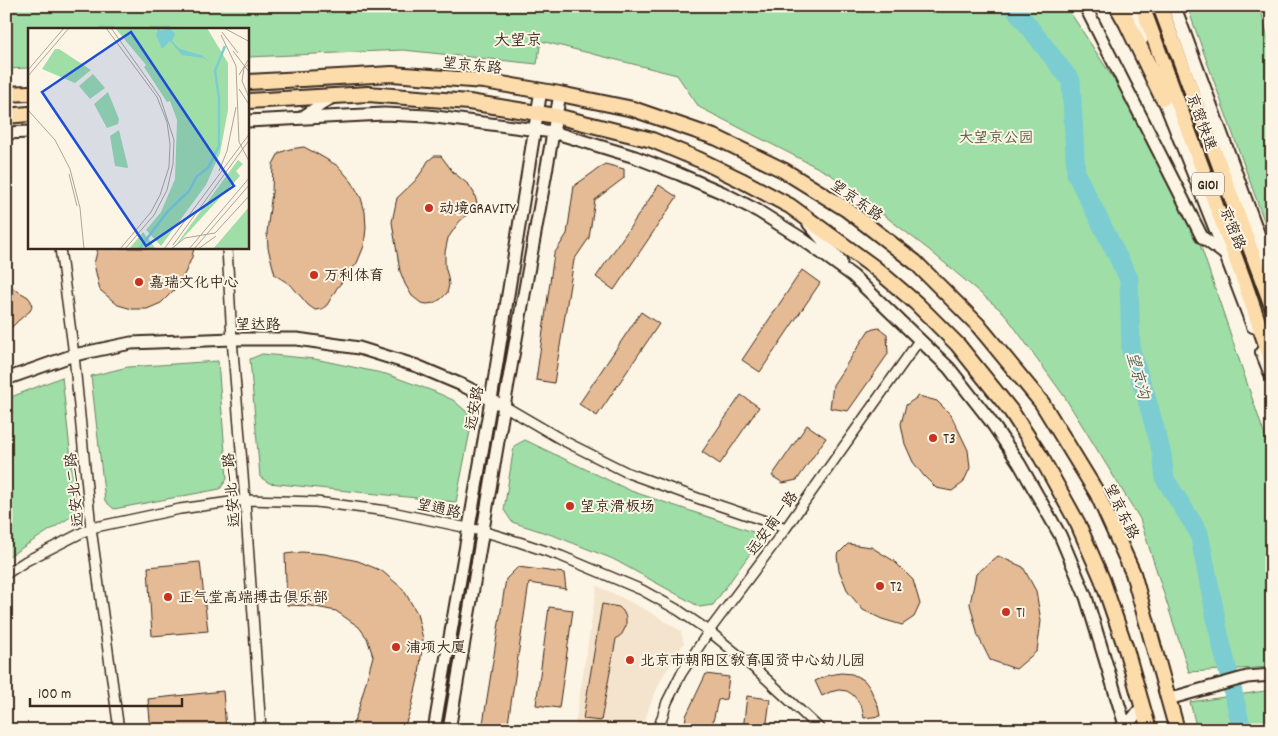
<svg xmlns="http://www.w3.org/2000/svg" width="1278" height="736" font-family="Dekko,'LXGW WenKai TC',sans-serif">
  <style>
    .built { fill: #f5e4cd }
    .green { fill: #9fdea7; stroke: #6d8462 }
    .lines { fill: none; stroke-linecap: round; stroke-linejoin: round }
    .river { stroke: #7bcdd2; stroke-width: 19 }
    .building { fill: #e5bb95; stroke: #3b2a1e }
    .minor-casing { stroke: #3b2a1e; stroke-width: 12 }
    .tertiary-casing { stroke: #3b2a1e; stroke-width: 15 }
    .secondary-casing { stroke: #3b2a1e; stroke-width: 16 }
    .primary-casing { stroke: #3b2a1e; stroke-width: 18 }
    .trunk-casing { stroke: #3b2a1e; stroke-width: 18 }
    .motorway-casing { stroke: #3b2a1e; stroke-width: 20 }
    .minor { stroke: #fcf5e5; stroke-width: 9 }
    .tertiary { stroke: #fcf5e5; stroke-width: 11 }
    .secondary { stroke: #fcf5e5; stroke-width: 12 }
    .primary { stroke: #fddcac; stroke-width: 14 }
    .trunk { stroke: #fddcac; stroke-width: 14 }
    .motorway { stroke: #fddcac; stroke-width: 16 }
    .rail-casing { stroke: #3b2a1e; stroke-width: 5 }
    .rail { stroke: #fcf5e5; stroke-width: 3; stroke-dasharray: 9; stroke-linecap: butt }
    .poi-dot { fill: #c8321e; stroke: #fcf5e5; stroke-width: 2 }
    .labels { text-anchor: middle; stroke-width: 4; stroke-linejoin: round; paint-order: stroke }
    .shield { fill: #fcf5e5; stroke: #75675a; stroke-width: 1 }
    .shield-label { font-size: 14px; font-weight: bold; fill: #3b2a1e }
    .street-label { font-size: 15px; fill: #3b2a1e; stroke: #fcf5e5 }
    .park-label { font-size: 15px; fill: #545740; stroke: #fcf5e5 }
    .poi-label { font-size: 15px; fill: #3b2a1e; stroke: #fcf5e5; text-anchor: start }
    .neighbourhood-label { font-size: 16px; fill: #3b2a1e; stroke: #fcf5e5 }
    .water-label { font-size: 16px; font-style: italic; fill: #4e5b54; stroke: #fcf5e5 }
    .inset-river { fill: none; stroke: #7bcdd2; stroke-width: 2.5 }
    .inset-road { fill: none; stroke: #afa495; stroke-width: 1 }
    .view { fill: #1d4ed8; fill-opacity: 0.15; stroke: #1d4ed8; stroke-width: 2.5 }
    .inset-edge { fill: none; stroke: #3b2a1e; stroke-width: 2.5 }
  </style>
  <rect width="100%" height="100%" fill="#fcf5e5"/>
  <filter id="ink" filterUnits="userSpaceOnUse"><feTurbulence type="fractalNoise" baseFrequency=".02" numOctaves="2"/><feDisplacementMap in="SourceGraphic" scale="10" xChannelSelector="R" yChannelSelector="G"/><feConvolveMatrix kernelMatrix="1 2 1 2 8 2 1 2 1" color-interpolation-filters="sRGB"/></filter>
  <g filter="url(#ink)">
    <path class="built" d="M597,586L621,597L652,613L681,631L684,643L663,676L652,700L641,730H574Z"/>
    <path class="green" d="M6,6H1066L1126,98L1196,232L1272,457V667L1189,672L1140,519L1064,396L1004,313L928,249L830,174L699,107L677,75L541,41L537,64L403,50L249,57L248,29H29V68L6,69Z
      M1187,6H1260L1272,55V243Z
      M262,354L315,359L386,374L433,391L453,400L467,412L471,426L456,502L269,483L260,477L250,359Z
      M218,361L227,479L220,489L114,509L105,501L91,376L128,367Z
      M62,377L77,513L6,558V399Z
      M525,440L631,491L756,533L757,544L713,605L700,607L613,559L555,536L512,522L504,510L514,446Z
      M1272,690V730H1197L1190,702Z"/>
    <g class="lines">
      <path class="river" d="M1013,6L1071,81L1076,174L1129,279L1131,351L1146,396L1162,454L1165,479L1199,533L1219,634L1242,730"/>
    </g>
    <path class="building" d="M304,147L319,155L338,166L352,182L361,198L365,212L366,228L364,246L357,263L337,288L327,305L322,309L315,310L308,305L291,285L275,275L268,248L267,232L272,192L273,164L279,153L290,149Z
      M434,156H441L453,172L469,185L474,193L477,203L473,209L459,222L448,238L445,252V266L448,277L449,285L447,293L441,299L434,303L427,304L421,303L412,296L405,284L400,271L392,222L397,198L415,181L423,170L428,161Z
      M605,164L624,169V178L595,200L589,238L574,260L554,383L536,380L554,254L567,234L574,186Z
      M659,185L677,197L614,290L596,277Z
      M98,248H194L192,257L185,273L174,290L161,303L147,309H132L118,305L100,290L94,264Z
      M802,270L820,283L760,372L742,360Z
      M6,284L28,297L31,301L32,307L30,311L19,320L6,333Z
      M641,312L659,324L597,416L579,404Z
      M879,328L887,334L888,354L848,411L830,408L833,385L869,330Z
      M741,395L759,407L720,464L702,452Z
      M919,396L937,401L951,415L968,450L970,468L963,483L952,491L936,488L924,476L913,462L905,444L901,424L906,405Z
      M807,425L826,438L797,480L783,483L772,476Z
      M848,544L871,547L894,561L913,580L920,604L914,617L902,625L882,619L863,610L848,592L839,570L837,555Z
      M302,552L325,554L358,561L382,571L403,589L417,613L423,639L419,675L411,709L403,730H351L358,711L373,656L367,638L359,627L336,611L311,606L287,605L285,554Z
      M998,556L1023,567L1036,591L1041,621L1037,651L1016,669L990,660L978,636L970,604L976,574Z
      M200,562L208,631L152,636L148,567Z
      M518,567L564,573L566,589L529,583L507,730H482L506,579Z
      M602,604L619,607L623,611L626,617V626L622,634L616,639L601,721L583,719Z
      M549,607L573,610L559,708L536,705Z
      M841,673L852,674L864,680L870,688L878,706L880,716L864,718L862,708L858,701L853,695L847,691L839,690L830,692L822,696L815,681L829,675Z
      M706,674L729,677L726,699L718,700L711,730H684L686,716Z
      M223,691L226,730H151L148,699Z
      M747,696L770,699L766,730H743Z"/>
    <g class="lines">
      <g class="minor-casing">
        <path id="minor" d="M60,248L74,355L91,528L119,730
          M227,248L232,339L245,500L261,730
          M504,406L564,441L628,473L700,499L786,528
          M6,574L26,561L91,528L180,509L245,500L316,502L387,511L482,531L519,542L561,556L642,590L678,610L709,631L760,673L821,730
          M658,730L667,702L681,674L709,631L786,528L920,339"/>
      </g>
      <g class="tertiary-casing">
        <path id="tertiary" d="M1085,6L1202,237L1226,255
          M301,118L334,96
          M248,121L384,114L428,116L553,132L635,157L679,174L721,192L758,211L801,238L853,276L949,368L989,419L1019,463L1060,535L1086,597L1125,725
          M6,133L29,132
          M809,224L841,262
          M6,379L74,355L131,343L232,339H297L359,348L417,366L462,385L497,403
          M1168,699L1247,677L1272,675
          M434,730L491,400L541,90
          M449,730L504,406L560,94
          M1118,730L1133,718L1143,705"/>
      </g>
      <g class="secondary-casing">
        <path id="secondary" d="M1131,6L1142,39
          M1174,6L1272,272
          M1160,89L1226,255L1253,326
          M1262,352L1272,377"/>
      </g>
      <g class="primary-casing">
        <path id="primary" d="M248,82L392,74L484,81L560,94L633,109L717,138L783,170L846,209L915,262L977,324L1042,403L1097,493L1133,573L1177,730
          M6,94L29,93
          M248,101L368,94L469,102L556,116L652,140L700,160L741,180L790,206L875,268L916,303L958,345L1011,411L1041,457L1078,524L1102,579L1126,649L1149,730
          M6,116L29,114"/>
      </g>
      <g class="trunk-casing">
        <path id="trunk" d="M1142,6L1244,281L1272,362
          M1160,6L1272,306"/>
      </g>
      <g class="motorway-casing">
        <path id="motorway" d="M1118,6L1127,22L1163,97"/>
      </g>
      <use href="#minor" class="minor"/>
      <use href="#tertiary" class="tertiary"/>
      <use href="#secondary" class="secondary"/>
      <use href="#primary" class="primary"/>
      <use href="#trunk" class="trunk"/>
      <use href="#motorway" class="motorway"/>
      <g class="rail-casing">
        <path id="rail" d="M1271,6L1272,8"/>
      </g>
      <use href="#rail" class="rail"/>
    </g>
  </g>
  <g class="poi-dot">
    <circle cx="429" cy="208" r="5"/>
    <circle cx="314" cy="275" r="5"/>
    <circle cx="139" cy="282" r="5"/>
    <circle cx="933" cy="438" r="5"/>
    <circle cx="570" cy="506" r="5"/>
    <circle cx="880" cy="586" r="5"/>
    <circle cx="168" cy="597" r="5"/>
    <circle cx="1006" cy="612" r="5"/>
    <circle cx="396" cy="647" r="5"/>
    <circle cx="630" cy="660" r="5"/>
  </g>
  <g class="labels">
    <rect class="shield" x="1192" y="172.5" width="32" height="23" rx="4"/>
    <g class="shield-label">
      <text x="1208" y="189">G101</text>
    </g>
    <g class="street-label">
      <text transform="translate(472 65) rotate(6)" y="5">望京东路</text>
      <text transform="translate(1202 122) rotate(70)" y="5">京密快速</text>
      <text transform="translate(857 200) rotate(35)" y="5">望京东路</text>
      <text transform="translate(1233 228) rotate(68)" y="5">京密路</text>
      <text x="258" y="329">望达路</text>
      <text transform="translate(474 408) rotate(-80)" y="5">远安路</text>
      <text transform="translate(74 490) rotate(-96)" y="5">远安北二路</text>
      <text transform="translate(231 490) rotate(-95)" y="5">远安北一路</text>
      <text transform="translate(439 508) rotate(12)" y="5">望通路</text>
      <text transform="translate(1122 511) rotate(64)" y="5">望京东路</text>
      <text transform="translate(772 523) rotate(-54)" y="5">远安南一路</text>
    </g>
    <g class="park-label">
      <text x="996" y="142">大望京公园</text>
    </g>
    <g class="poi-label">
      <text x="439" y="213">动境GRAVITY</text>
      <text x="324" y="280">万利体育</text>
      <text x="149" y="287">嘉瑞文化中心</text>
      <text x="943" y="443">T3</text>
      <text x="580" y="511">望京滑板场</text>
      <text x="890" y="591">T2</text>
      <text x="178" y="602">正气堂高端搏击俱乐部</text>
      <text x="1016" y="617">T1</text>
      <text x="406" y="652">浦项大厦</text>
      <text x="640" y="665">北京市朝阳区教育国资中心幼儿园</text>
    </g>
    <g class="neighbourhood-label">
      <text x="518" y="45">大望京</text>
    </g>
    <g class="water-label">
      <text transform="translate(1139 375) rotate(75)" y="6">望京沟</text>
    </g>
  </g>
  <g transform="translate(28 28)">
    <rect width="221" height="221" fill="#fcf5e5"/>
    <path d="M87,0H179L200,35V82L192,125L178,157L133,218L118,202L133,184L147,151L149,92L142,73L139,74L116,39L118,37ZM27,21H31L63,42L47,55L14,41ZM65,46L77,60L62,71L51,58ZM80,64L91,91L90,96L79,100L66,76ZM91,102L100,139L99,140L87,138L82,108ZM210,132L215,136L208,143L212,148L145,221ZM221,179V221H185ZM115,204L128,221H101Z" fill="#9fdea7"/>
    <path d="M130,0L133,3L142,0L147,6L144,13L152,21L173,27L183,35L175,30L154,27L142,13L134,21L128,7Z" fill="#7bcdd2"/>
    <path class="inset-river" d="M111,221L140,183L161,163L169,148L180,140L191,118V70L187,43L197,18"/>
    <path class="inset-road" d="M78,0L129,69L139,94L142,116L141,139L132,167L123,184L92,221M83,0L132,69L146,112L145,136L139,162L126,187L97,221M196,0L222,14M194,4L210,25M193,7L208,38L211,114L222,135M205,23L222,45M222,35L216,40L214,53L222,72M0,42L36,0M211,47L222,29M0,48L41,0M211,61L222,78M0,82L27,112L42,141L52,180L56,221M191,143L199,123L208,79M41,146L49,178M145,217L222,111M136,221L222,105M143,221L157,210L187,205L222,167M161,221L222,149M166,221L222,156M170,221L188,208"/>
    <path class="view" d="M103,4L206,158L118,218L14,64Z"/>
    <rect width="221" height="221" class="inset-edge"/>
  </g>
  <rect width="1278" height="736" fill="none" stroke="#fcf5e5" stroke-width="25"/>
  <rect x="12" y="12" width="1253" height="711" fill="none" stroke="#3b2a1e" stroke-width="2" filter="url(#ink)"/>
  <path d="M30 698v8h152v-8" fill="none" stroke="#3b2a1e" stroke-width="2.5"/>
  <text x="38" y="698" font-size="15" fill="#3b2a1e" stroke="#fcf5e5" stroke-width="4" paint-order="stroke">100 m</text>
</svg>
